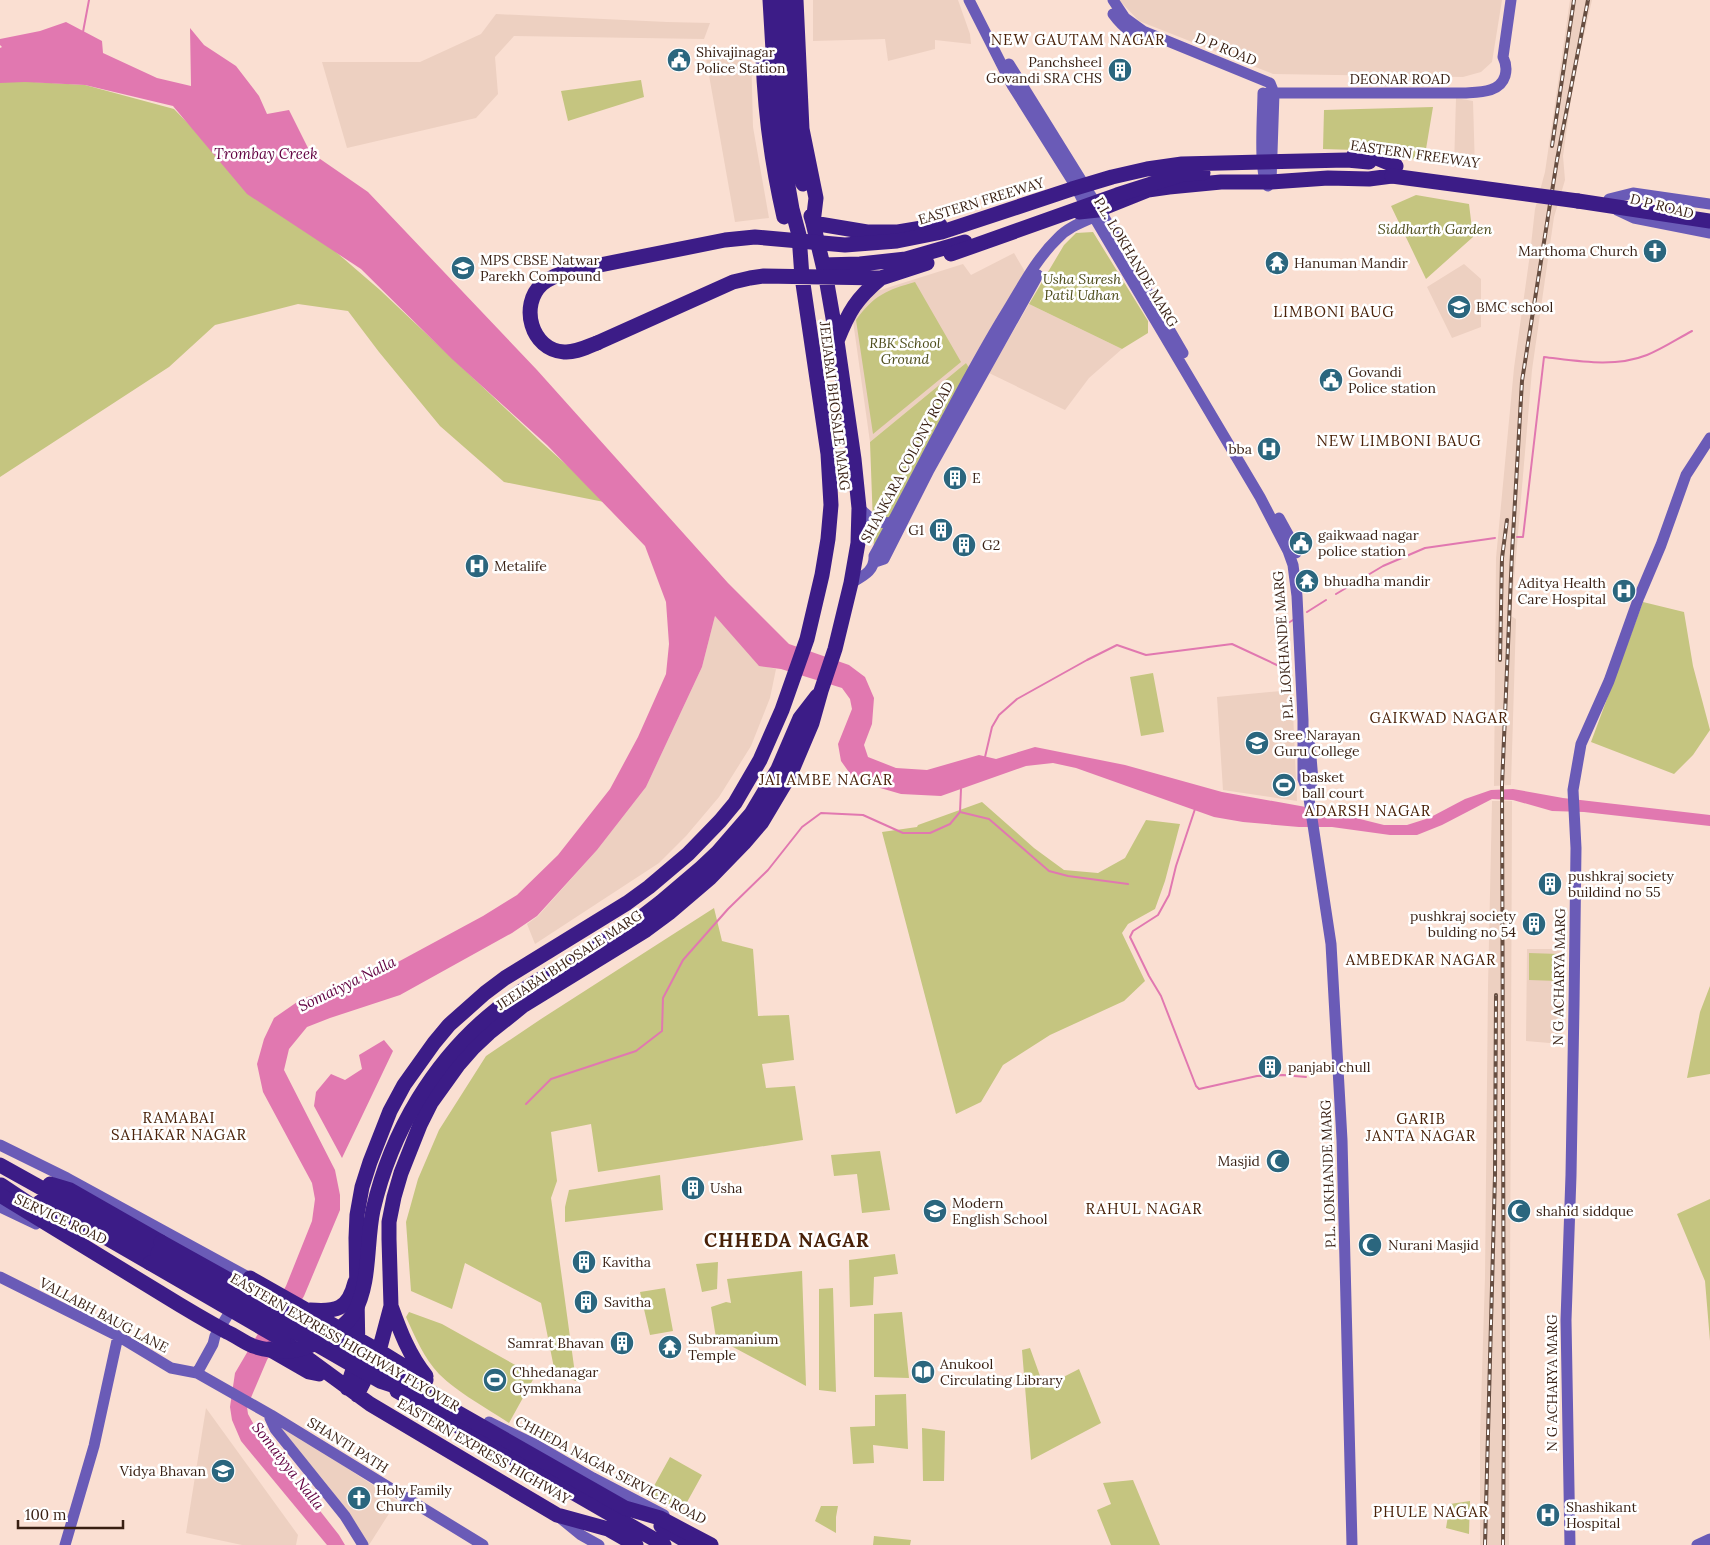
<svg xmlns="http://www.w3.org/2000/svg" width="1710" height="1545" font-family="Lora,serif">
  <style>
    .built { fill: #edd0c1 }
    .green { fill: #c5c580 }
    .water { fill: #e178b0 }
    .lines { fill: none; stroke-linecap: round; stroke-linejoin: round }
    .stream { stroke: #e178b0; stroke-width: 2 }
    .secondary { stroke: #6a5bb7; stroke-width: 11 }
    .highway { stroke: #3c1c87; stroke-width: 15 }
    .rail-casing { stroke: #674e41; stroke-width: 4 }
    .rail { stroke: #fff; stroke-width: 2; stroke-dasharray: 5.5; stroke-linecap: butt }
    .highway-bridge { stroke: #3c1c87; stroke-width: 15 }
    .labels { text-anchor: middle; stroke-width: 5; stroke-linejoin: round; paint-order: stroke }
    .street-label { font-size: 14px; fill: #381f12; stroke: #fff }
    .poi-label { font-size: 14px; fill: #381f12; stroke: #fff; text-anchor: start }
    .park-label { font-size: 14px; font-style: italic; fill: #4d4c1b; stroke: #fff }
    .neighbourhood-label { font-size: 15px; letter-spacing: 1px; fill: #492108; stroke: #fff }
    .water-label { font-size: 15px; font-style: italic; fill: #610040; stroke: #fff }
    .district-label { font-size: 19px; font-weight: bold; letter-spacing: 1px; fill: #492108; stroke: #fff }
  </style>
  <rect width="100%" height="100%" fill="#fadfd2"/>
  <path class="built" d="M813,0H958L970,34L971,44L935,40V49L888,61L885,39L813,41Z
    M1119,0H1502L1492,62L1481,72L1463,77L1273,74L1139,21Z
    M1570,0H1592L1573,84L1563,156L1565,180L1554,217L1532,370L1511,616L1516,619L1511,785L1494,786L1496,558L1514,368L1530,254L1535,209L1545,172Z
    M496,14L667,22L710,23L704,39L514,36L495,57L498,94L476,118L347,148L322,62H420L481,34Z
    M704,47L751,48L753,127L769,218L735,222Z
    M1456,98L1473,101L1475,169L1454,167Z
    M1014,253L1027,275L972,372L966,363L870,442L853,321L861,306L874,292L963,264L971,275Z
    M1464,264L1481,279V327L1452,338L1427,287Z
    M1029,304L1122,349L1089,378L1065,410L989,373Z
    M715,616L759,665L776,669L770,698L751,746L719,797L686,836L659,863L535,944L527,924L538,916L597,850L646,787L702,667Z
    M1292,690L1297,801L1223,790L1217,697Z
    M1492,801H1512L1509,1545H1480V1437L1485,1278L1488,986Z
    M1527,949H1563L1561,1044L1526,1041Z
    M206,1408L298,1535L296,1545H242L186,1533Z
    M280,1424L397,1501L369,1545H367L339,1500L321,1477L278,1427Z"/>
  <path class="green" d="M641,80L644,97L568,121L561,91Z
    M17,81L85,85L174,109L253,190L329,246L380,290L541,442L609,503L504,482L440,426L379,352L348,311L298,304L215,325L169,367L0,477V82Z
    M1433,107L1424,161L1355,150L1323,149L1324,110Z
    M1416,195L1469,204L1473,237L1426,279L1391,206Z
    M1093,232L1148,321V333L1122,349L1029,304L1064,245L1076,233Z
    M915,282L961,362L873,434L856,320C874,295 887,290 915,282Z
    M966,363L972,372L874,552L870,442Z
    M1643,602L1684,612L1693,666L1710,730L1693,755L1674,774L1591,742Z
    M1153,673L1164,732L1141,736L1130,677Z
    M982,802L1034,848L1064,870L1098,873L1125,858L1146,820L1180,824L1165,881L1155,909L1128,924L1122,933L1145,981L1124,1001L1050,1035L1003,1065L981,1102L956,1114L882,832L917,827L918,825Z
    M714,908L722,941L753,949L758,1016L789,1015L794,1060L762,1064L766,1088L795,1086L803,1140L598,1172L591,1124L551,1132L557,1181L551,1198L576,1381L555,1373L541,1303L465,1263L452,1309L411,1291L406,1222L418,1179L439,1130L486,1056L541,1019Z
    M1529,953L1559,954L1558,981L1529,980Z
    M1710,986V1074L1687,1078L1700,1012Z
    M880,1151L890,1210L862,1213L857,1174L834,1176L831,1155Z
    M660,1175L663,1210L565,1222V1207L569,1190Z
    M1710,1199V1341L1705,1281L1677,1214Z
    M895,1254L898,1274L874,1277L873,1305L850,1307L849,1260Z
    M718,1262L717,1289L702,1292L696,1264Z
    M802,1271L806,1386L716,1338L711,1307L726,1302L731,1303L727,1279Z
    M665,1288L673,1331L650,1335L640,1292Z
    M833,1288L836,1392L819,1390V1289Z
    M409,1312L442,1324L535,1376L509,1423C488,1409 457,1392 439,1374C424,1358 415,1337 406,1317Z
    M902,1312L909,1378L874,1377V1314Z
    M1030,1348L1044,1387L1079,1369L1101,1423L1031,1460L1022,1350Z
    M906,1394L908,1449L873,1445L874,1463L853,1464L850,1427L875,1426V1395Z
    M922,1428L945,1431L944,1481H923Z
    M670,1457L702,1475L681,1513L649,1495Z
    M1133,1480L1160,1545H1111L1097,1510L1111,1504L1103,1483Z
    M1470,1501L1469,1534L1446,1528L1450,1504Z
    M821,1506H838L836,1517V1533L815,1521Z
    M874,1536L911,1540L910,1545H873Z"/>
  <path class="water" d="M66,22L102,41L103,53L157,78L191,86L190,28L204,45L236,66L259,96L267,114L289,110L310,152L368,192L537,370L728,583L789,644L849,665L865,677L874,698L872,724L864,745L868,757L896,768L927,770L979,755L996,759L1035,747L1125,765L1222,792L1328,811L1384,825H1407L1429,818L1465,799L1491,790L1513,789L1563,798L1710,815V826L1584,812L1552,811L1513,800L1492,799L1442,825L1417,835H1390L1332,827H1299L1243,822L1214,817L1076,768L1053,763L1026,766L941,796L901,794L863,783L851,775L841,761L838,744L852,709L850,699L842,688L781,669L759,666L715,616L702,667L646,787L597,850L537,916L512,933L400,995L330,1018L307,1027L289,1049L284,1070L335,1170L340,1195V1210L304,1296L267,1360L247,1407L248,1414L258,1432L339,1535L345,1545H327L241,1441L232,1420L230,1407L235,1373L286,1286L312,1221L315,1199L312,1183L263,1092L257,1064L264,1039L274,1018L300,1000L396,963L483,916L517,895L558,855L610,789L638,737L666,674L669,644L666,602L645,546L547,445L452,359L361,269L247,194L173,106L85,85L25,82L0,83V48L2,47L0,45V39L40,31Z
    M384,1040L393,1051L342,1158L314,1106L316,1092L331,1074L345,1080L362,1069L359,1055Z"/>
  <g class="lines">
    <path class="stream" d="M83,32L89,0
      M1517,537H1523L1544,357C1578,361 1614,368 1647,355C1662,349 1677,339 1692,331
      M1336,594L1383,566L1425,548L1495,538
      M1307,612L1326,600
      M985,757L992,727L999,715L1017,699L1087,660L1117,645L1146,655L1232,644L1279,666L1289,664L1285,625L1293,620
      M1195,809L1176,866L1169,895L1158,915L1133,931L1130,937L1149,976L1161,996L1196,1086L1199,1089L1257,1076L1283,1075L1306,1077
      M960,812L989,819L1049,871L1068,876L1128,884
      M526,1104L551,1079L636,1051L662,1031L663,998L683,960L728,909L768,870L802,827L821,813L863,815L903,833H930L950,824L960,812L961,789"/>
    <path class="secondary" d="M969,0L1012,85L1075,185L1088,211L1094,217L1260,497L1288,551L1293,565L1297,596L1303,720V779L1308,792L1331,944L1342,1140L1352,1545
      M1113,0L1125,18L1143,31L1270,83L1274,93L1271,182L1268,186C1258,176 1263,110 1263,93
      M1113,14C1124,29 1135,36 1152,42
      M1009,64L1104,217L1183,353
      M1267,93H1464C1479,92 1500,93 1505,76C1507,69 1506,63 1503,57L1511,0
      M1609,199L1633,193L1710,204
      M1617,210L1634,218L1710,233
      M859,508L875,522L893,523
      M1279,518L1290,538L1296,553
      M875,562L884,559L929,470L1038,275
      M851,583C863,576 875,571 874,556C919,475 958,391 1006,313C1022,287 1036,259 1058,238C1069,226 1086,221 1100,214
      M1308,792L1313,781L1310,745
      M0,1145L67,1178L250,1278L246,1284
      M0,1207L36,1224
      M0,1277L118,1336L171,1368L197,1373L271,1415L483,1545
      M197,1373L213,1344L215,1336L234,1305
      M271,1415L270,1418L275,1429L345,1516L363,1545
      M489,1422L536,1445L593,1478L664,1515
      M559,1517L581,1535L599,1545
      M65,1545L94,1446L118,1336
      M1570,1545L1566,1320L1571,1175L1574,1005L1576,848L1573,790L1581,744L1609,681L1639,597L1661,545L1686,475L1710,438
      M1697,1545L1710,1539"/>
    <path class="highway" d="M785,0C787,62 788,123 803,184
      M763,59C765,112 772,165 784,217
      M1354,155L1372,156L1396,166
      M1578,201L1710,221
      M1079,212L1098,210L1148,190L1169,187L1221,182H1271L1328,178L1369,179L1392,176
      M811,216L813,223L867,232H898L940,225
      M823,265L860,264L906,259L965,242
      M837,341C849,311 856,299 881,278
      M597,343L733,282L750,278L764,276L881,278L927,263
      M567,963L639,919L661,902L701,868L718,852L751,814L778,769L800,718L817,696
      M0,1165L158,1253
      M50,1184L70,1190L161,1242
      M1,1185L58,1223
      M40,1202L60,1211L150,1263
      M250,1278L379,1351L426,1380
      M391,1306C400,1331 409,1355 426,1376
      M310,1310C336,1312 348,1310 355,1282
      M319,1330L373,1364L434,1394
      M288,1344L370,1404L557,1515L608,1529L636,1545
      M269,1349L309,1372L319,1374
      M347,1388L358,1354L356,1238L357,1215L362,1187L370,1162L390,1111L404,1085L434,1043L449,1025L485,993L505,978L627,903L649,887L688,854L720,821L735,803L760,760L782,710L807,639L822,575L828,539L831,505L828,454L802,277L799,235L792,209L779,134L776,101L770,0
      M397,1391L664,1545
      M357,1395L379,1351L391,1306L389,1239V1222L394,1197L401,1173L420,1125L431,1103L459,1064L473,1048L489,1033L524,1005L646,930L669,913L710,878L744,843L762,822L790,775L812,723L821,691L835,649L851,583L858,543L859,508L854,459L837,341L826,278L813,223L816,198L802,129L796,0
      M661,1526L686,1541L688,1545"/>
    <g class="rail-casing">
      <path id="rail" d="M1552,146L1574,0
        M1500,660L1502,558L1507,520
        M1485,1545L1495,1175L1496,995
        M1503,1545L1504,1418L1502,785L1512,553L1522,381L1557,160L1588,0"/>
    </g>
    <use href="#rail" class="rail"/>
    <path class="highway-bridge" d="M1392,176L1578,201
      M951,254L1117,195L1183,174L1203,173
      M597,343C586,347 576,353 564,352C531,350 519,305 542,284C550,277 560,274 570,271L725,240L755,237L845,245L897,241L942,232L1072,189L1112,177L1147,169L1182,164L1347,160L1369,162
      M0,1195C54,1228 108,1261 162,1294C183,1307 205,1320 227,1332C236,1336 245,1343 253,1346C262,1349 277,1351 287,1351C308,1351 343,1331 354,1313C371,1283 366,1243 373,1210C391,1132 434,1059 497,1009C518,991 543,978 567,963
      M161,1242L317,1329
      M158,1253L380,1381L432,1398L625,1508L660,1518L711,1545
      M150,1263L283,1340"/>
  </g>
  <defs>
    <g id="civic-disc" transform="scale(1.25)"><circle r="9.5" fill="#2b667e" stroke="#fff"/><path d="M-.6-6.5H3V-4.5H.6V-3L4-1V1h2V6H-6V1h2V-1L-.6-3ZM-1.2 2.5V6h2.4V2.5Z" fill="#fff"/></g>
    <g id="building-disc" transform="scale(1.25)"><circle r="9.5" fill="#2b667e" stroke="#fff"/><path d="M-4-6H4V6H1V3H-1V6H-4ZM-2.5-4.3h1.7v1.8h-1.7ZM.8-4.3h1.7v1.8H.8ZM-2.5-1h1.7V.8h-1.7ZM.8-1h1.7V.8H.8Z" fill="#fff"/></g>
    <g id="church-disc" transform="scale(1.25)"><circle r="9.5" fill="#2b667e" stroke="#fff"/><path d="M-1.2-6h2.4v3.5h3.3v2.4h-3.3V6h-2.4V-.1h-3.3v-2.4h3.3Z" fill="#fff"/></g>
    <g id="temple-disc" transform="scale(1.25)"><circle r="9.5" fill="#2b667e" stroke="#fff"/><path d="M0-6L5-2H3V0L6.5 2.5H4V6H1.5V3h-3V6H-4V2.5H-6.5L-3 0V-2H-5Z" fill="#fff"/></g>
    <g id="school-disc" transform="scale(1.25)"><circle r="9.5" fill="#2b667e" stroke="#fff"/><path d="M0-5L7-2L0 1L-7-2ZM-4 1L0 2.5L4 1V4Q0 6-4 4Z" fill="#fff"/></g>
    <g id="hospital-disc" transform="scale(1.25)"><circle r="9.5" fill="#2b667e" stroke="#fff"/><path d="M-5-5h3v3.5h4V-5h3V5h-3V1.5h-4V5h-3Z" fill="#fff"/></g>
    <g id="university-disc" transform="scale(1.25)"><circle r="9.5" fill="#2b667e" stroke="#fff"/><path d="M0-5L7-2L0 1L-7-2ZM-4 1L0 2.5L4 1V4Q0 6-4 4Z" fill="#fff"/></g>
    <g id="stadium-disc" transform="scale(1.25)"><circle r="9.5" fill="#2b667e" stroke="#fff"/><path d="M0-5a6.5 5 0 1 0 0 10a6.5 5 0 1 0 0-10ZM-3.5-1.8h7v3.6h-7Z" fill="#fff"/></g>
    <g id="mosque-disc" transform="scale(1.25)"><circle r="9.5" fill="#2b667e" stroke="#fff"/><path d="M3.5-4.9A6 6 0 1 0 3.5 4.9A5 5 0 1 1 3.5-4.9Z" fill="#fff"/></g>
    <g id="library-disc" transform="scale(1.25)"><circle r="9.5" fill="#2b667e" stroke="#fff"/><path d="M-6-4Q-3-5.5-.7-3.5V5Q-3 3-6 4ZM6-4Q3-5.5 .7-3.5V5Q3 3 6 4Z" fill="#fff"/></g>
  </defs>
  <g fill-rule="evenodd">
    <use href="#civic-disc" x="679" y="60"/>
    <use href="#building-disc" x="1120" y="70"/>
    <use href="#church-disc" x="1655" y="251"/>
    <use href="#temple-disc" x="1277" y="263"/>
    <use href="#school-disc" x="463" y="268"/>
    <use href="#school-disc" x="1459" y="307"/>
    <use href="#civic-disc" x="1331" y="380"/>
    <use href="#hospital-disc" x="1269" y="449"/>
    <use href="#building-disc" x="955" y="478"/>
    <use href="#building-disc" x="941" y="530"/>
    <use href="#civic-disc" x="1301" y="543"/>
    <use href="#building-disc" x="964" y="545"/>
    <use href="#hospital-disc" x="477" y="566"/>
    <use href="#temple-disc" x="1307" y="581"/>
    <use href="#hospital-disc" x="1624" y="591"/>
    <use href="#university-disc" x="1257" y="743"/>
    <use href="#stadium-disc" x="1284" y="785"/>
    <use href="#building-disc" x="1550" y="884"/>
    <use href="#building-disc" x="1534" y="924"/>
    <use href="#building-disc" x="1270" y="1067"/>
    <use href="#mosque-disc" x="1278" y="1161"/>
    <use href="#building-disc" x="693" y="1188"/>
    <use href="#school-disc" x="935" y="1211"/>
    <use href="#mosque-disc" x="1519" y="1211"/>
    <use href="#mosque-disc" x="1370" y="1245"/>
    <use href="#building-disc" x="584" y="1262"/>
    <use href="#building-disc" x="586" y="1302"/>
    <use href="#building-disc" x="622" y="1343"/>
    <use href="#temple-disc" x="670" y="1347"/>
    <use href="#library-disc" x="923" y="1372"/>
    <use href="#stadium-disc" x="495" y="1380"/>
    <use href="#school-disc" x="223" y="1471"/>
    <use href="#church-disc" x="359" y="1498"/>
    <use href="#hospital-disc" x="1548" y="1515"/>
  </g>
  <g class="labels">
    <g class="street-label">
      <text transform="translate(1226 49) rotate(22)" y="5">D P ROAD</text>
      <text x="1400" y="84">DEONAR ROAD</text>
      <text transform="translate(1415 154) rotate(8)" y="5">EASTERN FREEWAY</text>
      <text transform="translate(981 201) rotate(-17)" y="5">EASTERN FREEWAY</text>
      <text transform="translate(1662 206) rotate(14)" y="5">D P ROAD</text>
      <text transform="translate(1136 262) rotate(59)" y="5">P.L. LOKHANDE MARG</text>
      <text transform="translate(835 406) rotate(83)" y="5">JEEJABAI BHOSALE MARG</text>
      <text transform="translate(907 462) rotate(-62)" y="5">SHANKARA COLONY ROAD</text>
      <text transform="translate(1283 645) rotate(-94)" y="5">P.L. LOKHANDE MARG</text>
      <text transform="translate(569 960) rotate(-33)" y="5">JEEJABAI BHOSALE MARG</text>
      <text transform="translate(1559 977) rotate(-89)" y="5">N G ACHARYA MARG</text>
      <text transform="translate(1328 1174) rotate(-92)" y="5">P.L. LOKHANDE MARG</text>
      <text transform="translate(61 1219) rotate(25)" y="5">SERVICE ROAD</text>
      <text transform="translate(104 1315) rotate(28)" y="5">VALLABH BAUG LANE</text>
      <text transform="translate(345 1342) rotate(30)" y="5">EASTERN EXPRESS HIGHWAY FLYOVER</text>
      <text transform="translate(1552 1383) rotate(-90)" y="5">N G ACHARYA MARG</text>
      <text transform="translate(348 1445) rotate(32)" y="5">SHANTI PATH</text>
      <text transform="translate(484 1451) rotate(30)" y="5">EASTERN EXPRESS HIGHWAY</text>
      <text transform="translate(611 1470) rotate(28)" y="5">CHHEDA NAGAR SERVICE ROAD</text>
    </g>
    <g class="poi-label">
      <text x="696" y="57">Shivajinagar<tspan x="696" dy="16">Police Station</tspan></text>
      <text x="1102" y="67" text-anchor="end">Panchsheel<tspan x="1102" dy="16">Govandi SRA CHS</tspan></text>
      <text x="1638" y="256" text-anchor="end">Marthoma Church</text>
      <text x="480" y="265">MPS CBSE Natwar<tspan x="480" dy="16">Parekh Compound</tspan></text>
      <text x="1294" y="268">Hanuman Mandir</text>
      <text x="1476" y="312">BMC school</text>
      <text x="1348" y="377">Govandi<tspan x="1348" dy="16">Police station</tspan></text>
      <text x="1252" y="454" text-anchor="end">bba</text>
      <text x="972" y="483">E</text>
      <text x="924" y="535" text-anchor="end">G1</text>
      <text x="1318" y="540">gaikwaad nagar<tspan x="1318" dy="16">police station</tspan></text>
      <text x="982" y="550">G2</text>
      <text x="494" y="571">Metalife</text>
      <text x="1324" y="586">bhuadha mandir</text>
      <text x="1606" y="588" text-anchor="end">Aditya Health<tspan x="1606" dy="16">Care Hospital</tspan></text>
      <text x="1274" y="740">Sree Narayan<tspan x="1274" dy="16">Guru College</tspan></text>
      <text x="1302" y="782">basket<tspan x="1302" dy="16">ball court</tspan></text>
      <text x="1568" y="881">pushkraj society<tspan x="1568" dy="16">buildind no 55</tspan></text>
      <text x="1516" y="921" text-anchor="end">pushkraj society<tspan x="1516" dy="16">bulding no 54</tspan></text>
      <text x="1288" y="1072">panjabi chull</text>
      <text x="1260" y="1166" text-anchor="end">Masjid</text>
      <text x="710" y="1193">Usha</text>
      <text x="952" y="1208">Modern<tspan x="952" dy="16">English School</tspan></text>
      <text x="1536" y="1216">shahid siddque</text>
      <text x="1388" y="1250">Nurani Masjid</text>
      <text x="602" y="1267">Kavitha</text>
      <text x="604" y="1307">Savitha</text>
      <text x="688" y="1344">Subramanium<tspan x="688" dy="16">Temple</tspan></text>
      <text x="604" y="1348" text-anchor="end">Samrat Bhavan</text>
      <text x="940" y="1369">Anukool<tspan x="940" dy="16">Circulating Library</tspan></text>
      <text x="512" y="1377">Chhedanagar<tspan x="512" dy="16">Gymkhana</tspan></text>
      <text x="206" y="1476" text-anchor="end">Vidya Bhavan</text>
      <text x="376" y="1495">Holy Family<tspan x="376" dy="16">Church</tspan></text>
      <text x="1566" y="1512">Shashikant<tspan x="1566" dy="16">Hospital</tspan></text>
    </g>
    <g class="park-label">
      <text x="1435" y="234">Siddharth Garden</text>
      <text x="1082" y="284">Usha Suresh<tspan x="1082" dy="16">Patil Udhan</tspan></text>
      <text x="905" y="348">RBK School<tspan x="905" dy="16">Ground</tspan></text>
    </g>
    <g class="neighbourhood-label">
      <text x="1078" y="45">NEW GAUTAM NAGAR</text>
      <text x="1334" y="317">LIMBONI BAUG</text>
      <text x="1399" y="446">NEW LIMBONI BAUG</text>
      <text x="1439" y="723">GAIKWAD NAGAR</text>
      <text x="826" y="785">JAI AMBE NAGAR</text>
      <text x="1368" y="816">ADARSH NAGAR</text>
      <text x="1421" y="965">AMBEDKAR NAGAR</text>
      <text x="179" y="1123">RAMABAI<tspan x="179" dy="17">SAHAKAR NAGAR</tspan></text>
      <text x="1421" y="1124">GARIB<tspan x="1421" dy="17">JANTA NAGAR</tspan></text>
      <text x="1144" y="1214">RAHUL NAGAR</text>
      <text x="1431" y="1517">PHULE NAGAR</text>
    </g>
    <g class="water-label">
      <text x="266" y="159">Trombay Creek</text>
      <text transform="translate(347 984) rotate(-26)" y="5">Somaiyya Nalla</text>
      <text transform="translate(288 1466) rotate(52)" y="5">Somaiyya Nalla</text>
    </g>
    <g class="district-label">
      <text x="787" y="1247">CHHEDA NAGAR</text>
    </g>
  </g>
  <path d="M18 1520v8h105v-8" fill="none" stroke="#381f12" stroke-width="2.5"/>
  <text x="25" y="1520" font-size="15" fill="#381f12" stroke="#ffffff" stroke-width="4" paint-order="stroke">100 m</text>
</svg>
